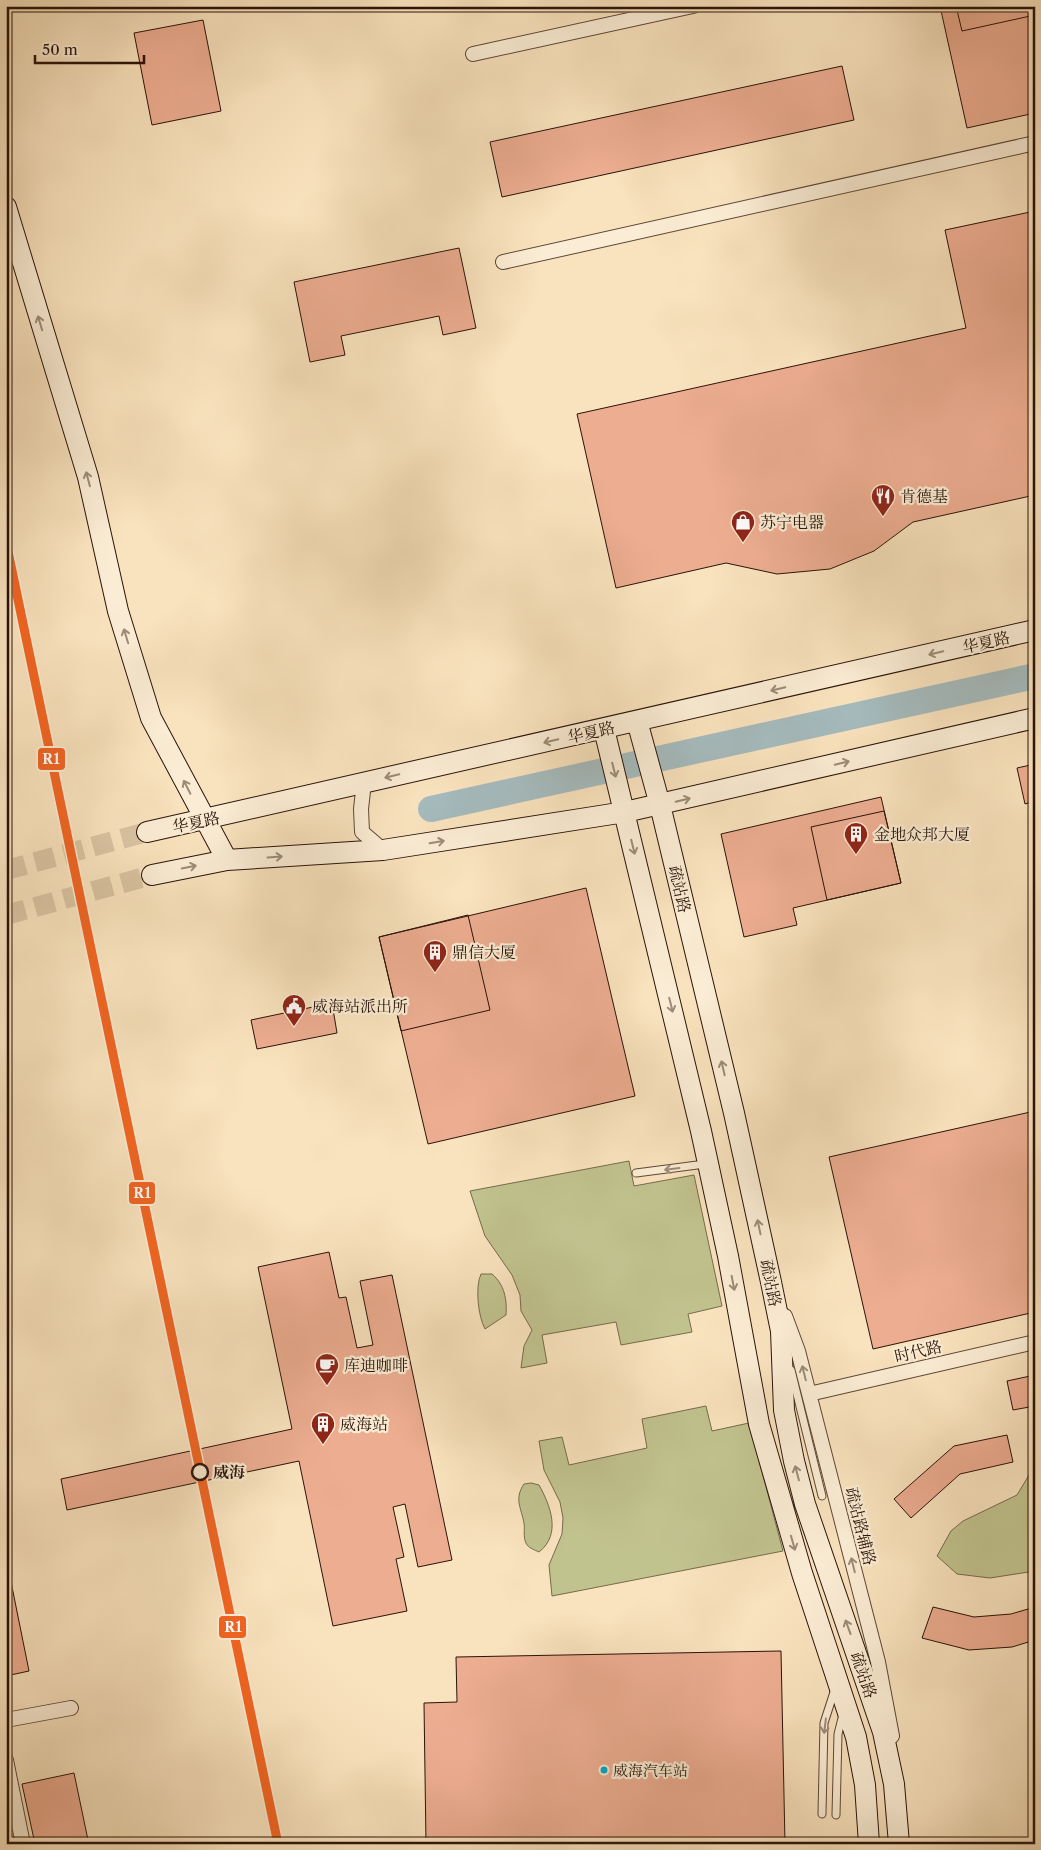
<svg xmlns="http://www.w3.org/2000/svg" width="1041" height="1850" font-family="'Libre Caslon Text','Noto Serif SC',serif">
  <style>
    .green { fill: #c1c38f; stroke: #766b4c }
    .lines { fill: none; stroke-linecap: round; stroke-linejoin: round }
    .river { stroke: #a5bbbe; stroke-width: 26 }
    .building { fill: #edad91; stroke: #2a1309 }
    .secondary-tunnel { stroke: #dac4a3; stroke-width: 20; stroke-dasharray: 20 10; stroke-linecap: butt }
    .lane-casing { stroke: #5e4736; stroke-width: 9 }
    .street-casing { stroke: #5e4736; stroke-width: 16 }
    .secondary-casing { stroke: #2a1309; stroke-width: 22 }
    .lane { stroke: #fbedd5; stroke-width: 7 }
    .street { stroke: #fbedd5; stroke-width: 14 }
    .secondary { stroke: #fbedd5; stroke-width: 20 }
    .rail-1-casing { stroke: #fbedd5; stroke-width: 12 }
    .rail-1 { stroke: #f26522; stroke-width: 9 }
    .oneway { stroke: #9d8b79 }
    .stop-dot { fill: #fbedd5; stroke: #2a1309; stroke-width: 2.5 }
    .bus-dot { fill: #00a9ce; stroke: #fbedd5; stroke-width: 2 }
    .labels { text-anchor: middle; stroke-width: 4.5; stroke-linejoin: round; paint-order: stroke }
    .bus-label { font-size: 15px; fill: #2a1309; stroke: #fbedd5; text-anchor: start }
    .poi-label { font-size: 16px; fill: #2a1309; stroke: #fbedd5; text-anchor: start }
    .street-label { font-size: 16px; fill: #2a1309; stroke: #fbedd5 }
    .stop-label { font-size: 16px; font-weight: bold; fill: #2a1309; stroke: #fbedd5; text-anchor: start }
    .line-badge { stroke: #fbedd5; stroke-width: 2 }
    .badge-label { font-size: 14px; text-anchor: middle; font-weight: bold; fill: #fff }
  </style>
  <rect width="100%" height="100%" fill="#f9e3be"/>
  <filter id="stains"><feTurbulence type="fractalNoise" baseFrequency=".004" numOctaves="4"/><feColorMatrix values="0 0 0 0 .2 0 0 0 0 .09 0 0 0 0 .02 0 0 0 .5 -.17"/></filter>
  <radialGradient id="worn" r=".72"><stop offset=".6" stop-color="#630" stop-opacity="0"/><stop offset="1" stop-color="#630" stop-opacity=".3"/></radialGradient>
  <path class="green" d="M629,1161L634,1186L694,1175L722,1306L688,1314L692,1332L621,1345L616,1322L542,1335L547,1363L521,1368L524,1346L532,1330L521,1311L520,1295L512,1275L485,1236L470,1191Z
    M481,1274H492C505,1285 507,1300 506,1315L485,1329C478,1316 475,1287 481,1274Z
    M706,1406L712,1431L749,1423L783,1551L552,1596L549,1565L562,1534L563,1518L560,1502L544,1470L539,1441L562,1437L569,1465L647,1448L642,1419Z
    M1035,1465V1571L990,1578L957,1574L937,1556L951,1531L963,1521L1017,1495Z
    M531,1483L539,1485C550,1505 562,1534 539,1552C535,1550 528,1548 526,1543C523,1537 525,1529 524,1523C521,1507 514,1499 524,1484Z"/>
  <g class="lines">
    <path class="river" d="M431,809L1035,676"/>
  </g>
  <path class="building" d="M940,6H1035V113L967,128Z
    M956,6H1035V15L962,31Z
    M203,20L221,111L152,125L134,33Z
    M842,66L854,120L502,197L490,142Z
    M1035,211V495L913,522L874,551L830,569L777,574L726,563L616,588L577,414L966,328L945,230Z
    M459,248L476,328L443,335L439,316L341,336L345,355L310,362L294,282Z
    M1035,764V801L1025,804L1017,768Z
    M881,797L901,883L793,908L797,925L744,937L721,834Z
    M884,811L901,883L827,900L811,827Z
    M586,888L635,1096L428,1144L379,937Z
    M468,915L490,1010L401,1031L379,937Z
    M332,1003L337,1033L257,1049L251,1020Z
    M1035,1111V1312L873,1349L829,1157Z
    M329,1252L339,1298L346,1297L357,1348L373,1345L360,1281L392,1275L452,1560L418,1567L405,1504L393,1507L404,1557L396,1559L407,1611L333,1626L299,1461L67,1510L61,1479L292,1429L258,1267Z
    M1035,1375V1406L1013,1410L1007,1381Z
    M1007,1435L1013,1462L960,1474L911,1518L894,1499L954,1446Z
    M6,1557L29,1671L6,1676Z
    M933,1607L974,1617L1011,1614L1035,1607V1640L1012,1647L969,1650L922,1638Z
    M781,1651L785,1844H426L424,1703L457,1702L456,1657Z
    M74,1773L88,1840L70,1844H35L22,1784Z"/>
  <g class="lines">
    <path class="secondary-tunnel" d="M6,870L147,832
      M6,915L152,875"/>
    <g class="lane-casing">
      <path id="lane" d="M636,1173L705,1164
        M791,1370L822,1496
        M822,1814L824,1723L835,1689
        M836,1815L838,1734L843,1714"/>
    </g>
    <g class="street-casing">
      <path id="street" d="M473,54L693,6
        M503,262L1035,143
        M364,782L361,809L362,832L383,850
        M785,1316L798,1351L878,1662L892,1736
        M809,1394L1035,1342
        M6,1720L71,1708
        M6,1760L23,1844"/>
    </g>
    <g class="secondary-casing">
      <path id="secondary" d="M6,207L88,477L118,611L151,718L227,860
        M637,721L660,805L734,1113L771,1282L781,1331L784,1410L794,1461L805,1504L883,1732L894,1784L899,1844
        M604,729L701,1131L728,1256L759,1424L802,1573L856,1737L865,1785L869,1844
        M147,832L1035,630
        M152,875L227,860L383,850L625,812L1035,718"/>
    </g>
    <use href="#lane" class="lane"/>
    <use href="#street" class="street"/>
    <use href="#secondary" class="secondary"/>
    <g class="rail-1-casing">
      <path id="rail-1" d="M6,542L278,1844"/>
    </g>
    <use href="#rail-1" class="rail-1"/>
  </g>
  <defs><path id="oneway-shaft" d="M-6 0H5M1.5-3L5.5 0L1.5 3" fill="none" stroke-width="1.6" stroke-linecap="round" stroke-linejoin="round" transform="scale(1.25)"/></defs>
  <g class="oneway">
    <use href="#oneway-shaft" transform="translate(40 323) rotate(-107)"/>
    <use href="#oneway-shaft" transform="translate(88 479) rotate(-105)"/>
    <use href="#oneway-shaft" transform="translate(126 636) rotate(-107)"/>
    <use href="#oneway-shaft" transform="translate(936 653) rotate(167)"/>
    <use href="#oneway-shaft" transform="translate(778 689) rotate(167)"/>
    <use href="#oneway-shaft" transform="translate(551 741) rotate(167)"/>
    <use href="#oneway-shaft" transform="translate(842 763) rotate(-13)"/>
    <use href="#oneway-shaft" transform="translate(614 770) rotate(76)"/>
    <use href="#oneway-shaft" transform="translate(392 776) rotate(167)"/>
    <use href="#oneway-shaft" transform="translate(187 787) rotate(-117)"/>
    <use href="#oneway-shaft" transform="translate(683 800) rotate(-13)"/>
    <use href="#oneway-shaft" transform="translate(437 842) rotate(-9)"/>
    <use href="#oneway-shaft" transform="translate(633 847) rotate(76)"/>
    <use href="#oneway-shaft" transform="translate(275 857) rotate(-4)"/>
    <use href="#oneway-shaft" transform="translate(189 867) rotate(-11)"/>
    <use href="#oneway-shaft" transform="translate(671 1005) rotate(76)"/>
    <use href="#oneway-shaft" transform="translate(723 1068) rotate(-103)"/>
    <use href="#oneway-shaft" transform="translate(672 1169) rotate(173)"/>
    <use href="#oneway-shaft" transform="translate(759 1227) rotate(-102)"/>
    <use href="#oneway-shaft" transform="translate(733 1283) rotate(79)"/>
    <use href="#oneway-shaft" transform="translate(804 1373) rotate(-104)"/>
    <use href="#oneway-shaft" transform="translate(797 1473) rotate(-105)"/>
    <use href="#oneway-shaft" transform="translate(793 1543) rotate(74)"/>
    <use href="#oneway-shaft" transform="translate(853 1565) rotate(-104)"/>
    <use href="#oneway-shaft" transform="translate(848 1627) rotate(-110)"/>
    <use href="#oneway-shaft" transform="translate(825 1726) rotate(97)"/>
  </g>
  <defs>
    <g id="restaurant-pin" transform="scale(1.25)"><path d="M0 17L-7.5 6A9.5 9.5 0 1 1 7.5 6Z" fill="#8f2418" stroke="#fbedd5"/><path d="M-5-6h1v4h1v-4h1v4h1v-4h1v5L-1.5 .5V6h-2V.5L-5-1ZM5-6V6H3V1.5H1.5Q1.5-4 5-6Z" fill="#fff"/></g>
    <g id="shop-pin" transform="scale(1.25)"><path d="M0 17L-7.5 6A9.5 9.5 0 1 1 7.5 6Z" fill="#8f2418" stroke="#fbedd5"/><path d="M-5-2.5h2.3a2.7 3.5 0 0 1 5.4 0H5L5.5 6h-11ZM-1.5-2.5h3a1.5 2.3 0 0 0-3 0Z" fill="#fff"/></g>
    <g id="building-pin" transform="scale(1.25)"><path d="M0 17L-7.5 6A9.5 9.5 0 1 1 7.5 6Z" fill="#8f2418" stroke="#fbedd5"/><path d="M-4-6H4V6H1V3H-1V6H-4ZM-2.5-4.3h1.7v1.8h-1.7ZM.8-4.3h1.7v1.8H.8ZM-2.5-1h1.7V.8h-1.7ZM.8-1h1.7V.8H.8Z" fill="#fff"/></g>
    <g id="civic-pin" transform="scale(1.25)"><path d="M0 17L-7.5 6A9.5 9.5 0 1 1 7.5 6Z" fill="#8f2418" stroke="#fbedd5"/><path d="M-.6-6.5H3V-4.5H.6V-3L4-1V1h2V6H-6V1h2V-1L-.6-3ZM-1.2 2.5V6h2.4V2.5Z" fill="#fff"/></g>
    <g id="cafe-pin" transform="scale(1.25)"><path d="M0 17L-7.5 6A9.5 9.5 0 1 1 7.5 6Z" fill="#8f2418" stroke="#fbedd5"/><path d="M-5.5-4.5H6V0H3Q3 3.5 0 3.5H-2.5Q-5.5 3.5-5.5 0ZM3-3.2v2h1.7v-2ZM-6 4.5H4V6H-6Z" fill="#fff"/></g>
  </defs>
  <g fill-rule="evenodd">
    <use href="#restaurant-pin" x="883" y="496"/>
    <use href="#shop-pin" x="743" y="522"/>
    <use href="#building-pin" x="856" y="834"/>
    <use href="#building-pin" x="435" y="952"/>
    <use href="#civic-pin" x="294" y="1006"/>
    <use href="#cafe-pin" x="327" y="1365"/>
    <use href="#building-pin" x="323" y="1424"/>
  </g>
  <circle class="stop-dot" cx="200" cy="1472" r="8"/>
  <circle class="bus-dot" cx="604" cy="1770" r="4.5"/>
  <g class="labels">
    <g class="bus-label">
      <text x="613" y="1776">威海汽车站</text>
    </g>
    <g class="poi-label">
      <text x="900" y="502">肯德基</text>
      <text x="760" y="528">苏宁电器</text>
      <text x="874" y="840">金地众邦大厦</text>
      <text x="452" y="958">鼎信大厦</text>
      <text x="312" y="1012">威海站派出所</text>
      <text x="344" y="1371">库迪咖啡</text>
      <text x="340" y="1430">威海站</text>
    </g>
    <g class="street-label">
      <text transform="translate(986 642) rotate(-13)" y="6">华夏路</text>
      <text transform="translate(591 732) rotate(-13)" y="6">华夏路</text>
      <text transform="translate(196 822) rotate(-12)" y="6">华夏路</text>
      <text transform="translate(680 889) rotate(77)" y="6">疏站路</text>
      <text transform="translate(771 1283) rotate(78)" y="6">疏站路</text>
      <text transform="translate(918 1351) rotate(-13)" y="6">时代路</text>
      <text transform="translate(861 1526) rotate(76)" y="6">疏站路辅路</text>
      <text transform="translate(864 1675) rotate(71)" y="6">疏站路</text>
    </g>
    <g class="stop-label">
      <text x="213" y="1478">威海</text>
    </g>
  </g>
  <g class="line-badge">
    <rect x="37" y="747" width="29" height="24" rx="5" fill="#f26522"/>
    <rect x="128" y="1181" width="28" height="24" rx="5" fill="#f26522"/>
    <rect x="218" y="1615" width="29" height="24" rx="5" fill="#f26522"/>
  </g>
  <g class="badge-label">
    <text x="51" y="764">R1</text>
    <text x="142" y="1198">R1</text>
    <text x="233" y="1632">R1</text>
  </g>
  <rect width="1041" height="1850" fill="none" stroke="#f9e3be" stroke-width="25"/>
  <rect x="8" y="8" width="1026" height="1835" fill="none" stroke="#2a1309" stroke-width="2.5"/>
  <rect x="12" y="12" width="1016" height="1825" fill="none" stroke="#2a1309"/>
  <path d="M35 55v8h109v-8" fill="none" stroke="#2a1309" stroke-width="2.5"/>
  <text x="42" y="55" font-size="15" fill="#2a1309" stroke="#fbedd5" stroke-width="4" paint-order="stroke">50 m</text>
  <rect width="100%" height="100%" filter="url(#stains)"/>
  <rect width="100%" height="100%" fill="url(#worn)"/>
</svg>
